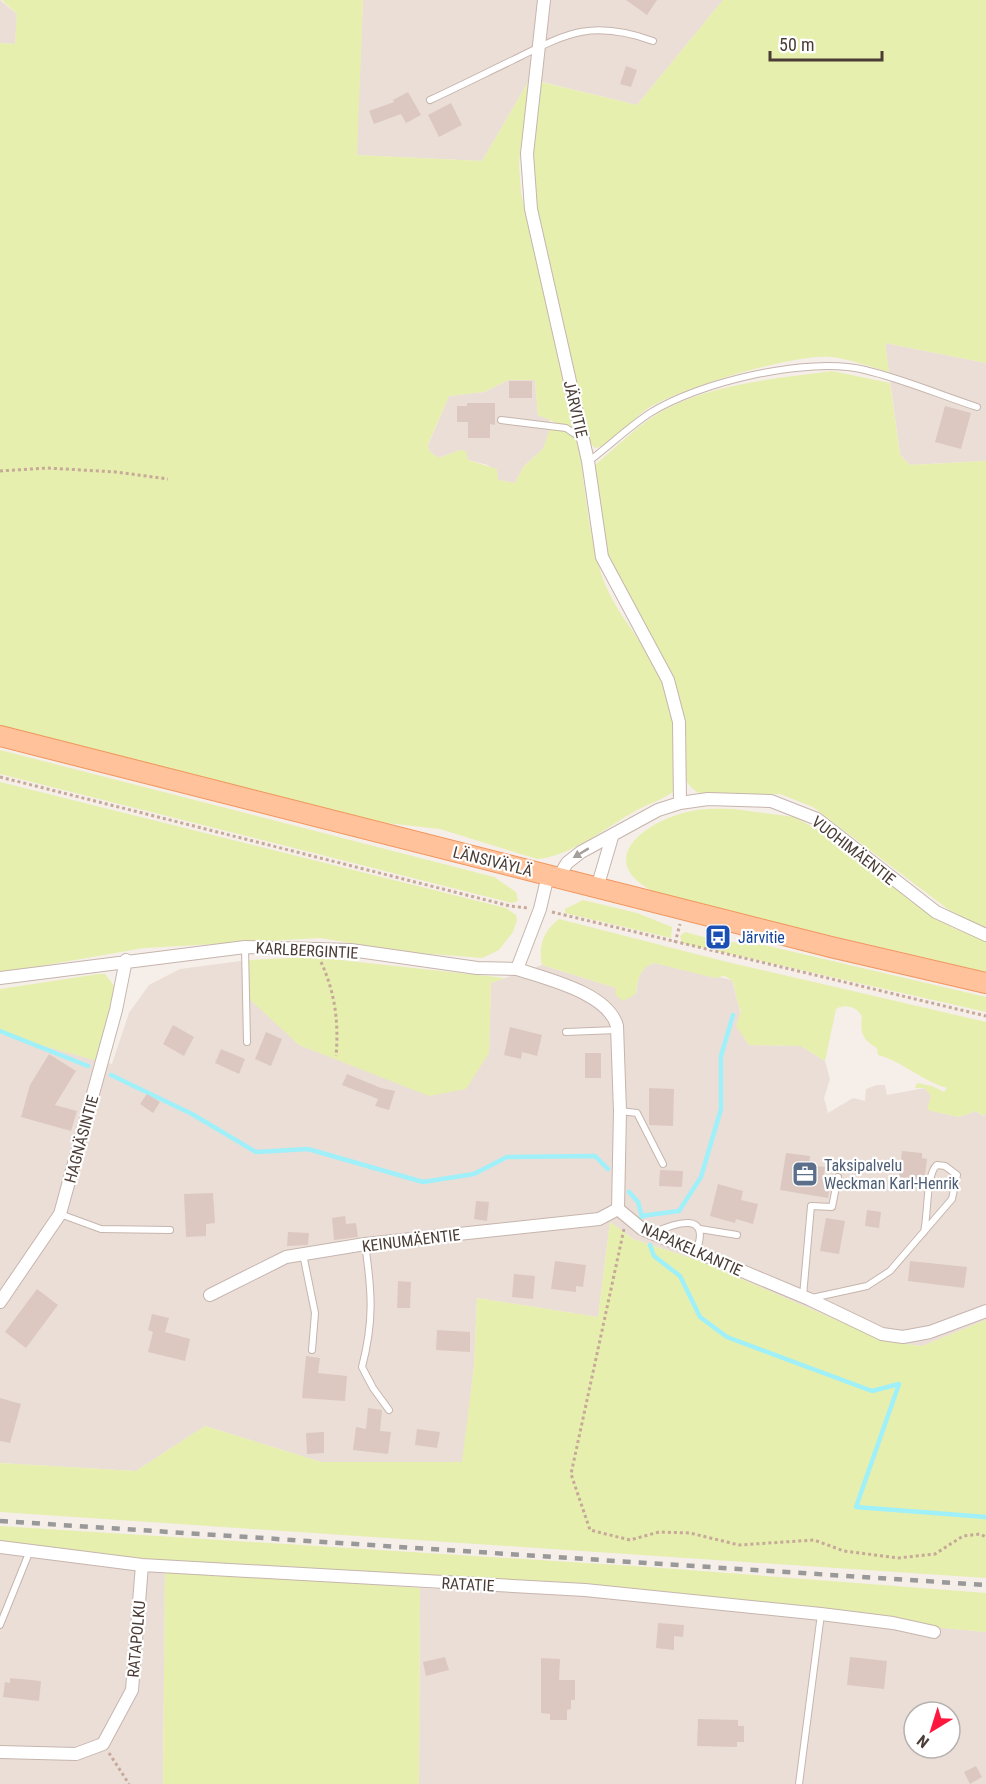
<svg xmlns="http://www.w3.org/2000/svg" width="986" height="1784" font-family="'Roboto Condensed',sans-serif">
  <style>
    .residential { fill: #ebded7; fill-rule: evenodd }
    .green { fill: #e6efae }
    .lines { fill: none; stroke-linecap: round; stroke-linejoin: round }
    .stream { stroke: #a0f0f9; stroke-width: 4.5 }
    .building { fill: #dcc8c0 }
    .service-casing { stroke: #c6b5ad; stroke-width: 8 }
    .minor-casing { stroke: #c6b5ad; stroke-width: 14 }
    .primary-casing { stroke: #f1955c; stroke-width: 22 }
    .path { stroke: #c7a99a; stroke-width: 3; stroke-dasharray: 3 3; stroke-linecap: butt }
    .service { stroke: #fff; stroke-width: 6 }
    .minor { stroke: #fff; stroke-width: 12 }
    .primary { stroke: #ffc29a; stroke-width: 20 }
    .rail { stroke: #999; stroke-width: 4.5; stroke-dasharray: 8 8; stroke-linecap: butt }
    .oneway { fill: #a59e9a }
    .labels { text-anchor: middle; stroke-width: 4.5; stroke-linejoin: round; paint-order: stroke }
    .street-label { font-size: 16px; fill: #4b3c36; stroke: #fff }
    .transit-label { font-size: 16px; fill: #164399; stroke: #fff; text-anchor: start }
    .service-label { font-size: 16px; fill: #4e5e75; stroke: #fff; text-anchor: start }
  </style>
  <rect width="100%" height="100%" fill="#f6eee9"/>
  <path class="residential" d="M0,0L17,14L15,44L0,43Z
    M363,0H723L637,105L530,79L482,161L356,155Z
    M885,343L986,363V461L910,465L900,455Z
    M508,380H535L538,415L550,420L549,434L543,449L524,466L515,483L498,480L488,465L468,460L460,450L439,458L429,451L428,445L449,396L484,392Z
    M248,960L278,1023L299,1045L345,1061L489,1053L491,983L542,965L636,994L639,976L646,966L654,963L732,980L749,1045L801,1046L825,1061L830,1079L824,1098L828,1113L853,1098L865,1101L866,1089L877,1085H885L887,1095L925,1088L931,1096L928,1110L959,1117L976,1111L983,1116L986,1113V1320L922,1346L887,1342L700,1261L633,1239L610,1222L598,1317L477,1298L474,1366L463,1462H321L205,1426L136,1471L0,1463V1034L112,1064L129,1013L149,985L180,969Z
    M0,1552L89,1565L165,1570L163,1784H0Z
    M420,1588L632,1598L700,1609L773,1611L986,1632V1784H419ZM914,1712H950V1748H914Z"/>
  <path class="green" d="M2,0H363L357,155L482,161L530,79L519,163L521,193L578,432L538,415L535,380H508L484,392L449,396L428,444L429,451L439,458L460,450L466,451L468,460L497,469L498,480L515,483L524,466L543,449L550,429L564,430L578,440C585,485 588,536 603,579C612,605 631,627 645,650C677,703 675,732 674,791C663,800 650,803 637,810C608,826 570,857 537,859L440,829L378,822L0,727V43L15,44L17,14Z
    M723,0H986V363L885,343L889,372C870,367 850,359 831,357C794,353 683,388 650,407C631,418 617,444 595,448L588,441L529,174L541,82L637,105Z
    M832,371L890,383L900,455L910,465L986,461V930L949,910L813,807L780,794L710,796C699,794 693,791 687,782L683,718L606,553L594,466C614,449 633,430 654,416C705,384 774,379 832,371Z
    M0,750L494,877L516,892L518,901L512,903L0,774Z
    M0,782L506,908L516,915L517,920L513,932L499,950L482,958L406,952L320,938L144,948L0,973Z
    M734,809L794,817L823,832L953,928L986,941V972L663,896C589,865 641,821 692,811C706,808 720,809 734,809Z
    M583,900L637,913L672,927L671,938L565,913V909Z
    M559,919L727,962L986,1022V1113L984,1116L976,1111L959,1117L927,1110L931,1096L925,1088H915L917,1083L932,1086L944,1092L947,1088C922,1081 902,1061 878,1055L877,1048C862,1039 860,1033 862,1016C857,1007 845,1003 836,1009L825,1061L801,1046L749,1045L736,1026L741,1011C736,1001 736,990 732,980L724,976L715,978L654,963C639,968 638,980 636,994L623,1001L615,994L616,988L542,965C538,947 543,931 559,919Z
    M685,932L718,941L764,945L986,997V1012L682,943L680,936Z
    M313,957L505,978L491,983L489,1053L466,1089L429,1096L299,1045L245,995L248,960Z
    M99,974H105L115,987L98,1061L0,1034V989Z
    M610,1222L633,1239L700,1261L887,1342L922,1346L986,1320V1578L0,1512V1463L136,1471L205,1426L321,1462H462L474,1366L477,1298L598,1317Z
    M0,1526L649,1567L986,1593V1632L932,1627L793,1606L147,1563L0,1544Z
    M165,1570L420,1588L419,1784H163Z"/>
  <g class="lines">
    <path class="stream" d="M0,1031L88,1066
      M111,1075L192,1114L256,1152L308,1149L423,1182L474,1174L507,1157L595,1156L608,1169
      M629,1192L638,1202L642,1217
      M641,1216L679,1211L701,1177L721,1109V1056L733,1015
      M650,1245L654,1256L680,1276L700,1317L727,1337L872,1391L899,1384L856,1507L986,1517"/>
  </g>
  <path class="building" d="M626,0H657L647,15Z
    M626,66L637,70L631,87L620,84Z
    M408,92L421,115L406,123L401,114L374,124L369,111L394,102L393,100Z
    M451,103L462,125L439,137L428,115Z
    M509,381H532V398H509Z
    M467,403H495V425L490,424V438H468V422H457V406H467Z
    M945,406L971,413L961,449L935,442Z
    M173,1025L194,1037L184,1056L163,1044Z
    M510,1027L542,1035L537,1056L522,1052L521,1059L504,1055Z
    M266,1032L282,1039L271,1066L255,1059Z
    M221,1049L245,1059L239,1074L215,1063Z
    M585,1053H601V1078H585Z
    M49,1054L76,1071L55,1105L77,1111L71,1131L21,1117L30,1085Z
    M347,1074L381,1088L395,1091L389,1110L375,1106L378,1099L342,1085Z
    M649,1088L674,1089L673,1126L649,1125Z
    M147,1094L160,1102L153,1113L140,1104Z
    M902,1151L922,1153V1158L927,1159L925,1176L920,1175V1179L899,1177Z
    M786,1153L810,1156L809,1165L825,1167L824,1175L832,1176L828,1198L780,1190Z
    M660,1170L683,1171L682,1187L659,1186Z
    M718,1184L743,1191L741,1200L758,1204L753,1224L736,1219L735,1223L710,1216Z
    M213,1193L215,1223L206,1224V1236L186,1237L184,1194Z
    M476,1201L489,1202L487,1221L474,1219Z
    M867,1210L881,1212L879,1228L865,1226Z
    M345,1216L346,1224L356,1223L358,1237L334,1240L332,1218Z
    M826,1218L845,1221L839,1254L820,1251Z
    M288,1232L309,1233L308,1245L287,1246Z
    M555,1261L586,1265L583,1287L576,1286V1292L551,1289Z
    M910,1261L967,1267L964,1288L908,1281Z
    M514,1274L535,1276L533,1299L512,1297Z
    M398,1281L411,1282L410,1308H397Z
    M37,1289L58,1305L26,1348L5,1332Z
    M152,1314L169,1318L165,1332L190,1339L185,1361L148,1352L153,1332L148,1330Z
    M437,1330L470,1332V1352L436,1350Z
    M306,1356L320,1358L318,1373L347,1376L345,1401L302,1398Z
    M0,1398L21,1404L10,1443L0,1441Z
    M368,1408L382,1410L380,1431L391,1432L388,1454L353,1450L356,1427L366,1429Z
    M417,1429L440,1432L437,1448L415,1445Z
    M324,1432V1453L307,1454L306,1433Z
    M658,1623L684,1625L683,1637L674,1636V1650L656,1648Z
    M445,1657L449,1670L426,1676L423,1662Z
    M850,1657L887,1661L884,1689L847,1685Z
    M541,1658L560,1659L559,1680H575V1700H571V1709L567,1710V1720H550V1714L541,1713Z
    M10,1678L41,1681L39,1701L3,1697L5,1682L10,1683Z
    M698,1719L738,1720V1726H744V1742H737V1747L697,1746Z
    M976,1766L982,1777L970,1784L964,1772Z"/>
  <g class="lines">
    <g class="service-casing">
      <path id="service" d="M430,100C458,87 486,73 513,60C567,33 592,19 653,41
        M501,420L566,428L581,438
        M589,461C609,446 630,426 650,413C699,382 808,356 865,370C903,379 940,395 977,407
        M245,947L247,1042
        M566,1032L617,1030
        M620,1111L637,1113L663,1164
        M60,1214L101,1229L170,1230
        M700,1229L737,1235
        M653,1233C675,1223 712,1210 696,1252
        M365,1244C372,1292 374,1321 362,1367L373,1388L389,1410
        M303,1254L315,1313L312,1350
        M803,1296L811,1206L832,1207L838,1177
        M812,1298L867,1286L890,1271L952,1199L957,1175L945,1166L937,1165C926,1173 928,1216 924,1232
        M0,1625L29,1553
        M799,1784L821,1614"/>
    </g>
    <g class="minor-casing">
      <path id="minor" d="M544,0L527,154L531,209L588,461L602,557L668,680L679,722L680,803
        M558,878L567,863L581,852L658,810L680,803L708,799L771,801L817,819L936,912L986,935
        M597,888L612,837
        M517,969C547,979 608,993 617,1026L620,1111L618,1209L642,1229L809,1299L882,1334L903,1337L930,1332L986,1311
        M0,978L245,947L351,950L477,968L517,969L540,909L548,875
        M210,1295L286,1257L365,1244L599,1219L618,1209
        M0,1302L60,1214L116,1010L126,960
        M0,1547L142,1565L585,1590L821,1614L893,1623L934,1632
        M0,1752L76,1754L103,1744L132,1690L142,1565"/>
    </g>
    <g class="primary-casing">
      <path id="primary" d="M0,736L831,947L986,983"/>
    </g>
    <path class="path" d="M0,471L47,468L116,472L168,479
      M0,777L510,906L528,908
      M552,912L986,1016
      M675,943L680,924
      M321,962C335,992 339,1023 336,1056
      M624,1229L571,1474L590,1530L630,1540L659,1532L690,1533L739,1545L814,1540L844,1551L898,1558L935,1554L963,1536L980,1534L986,1537
      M109,1753L129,1784"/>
    <use href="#service" class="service"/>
    <use href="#minor" class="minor"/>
    <use href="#primary" class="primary"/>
    <path class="rail" d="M0,1521L986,1585"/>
  </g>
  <defs><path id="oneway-solid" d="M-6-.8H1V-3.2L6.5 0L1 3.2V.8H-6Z" transform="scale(1.5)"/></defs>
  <use class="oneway" href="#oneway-solid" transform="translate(581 853) rotate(149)"/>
  <defs>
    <g id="bus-square" transform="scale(1.35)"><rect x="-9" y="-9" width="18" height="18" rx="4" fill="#1a4fb4" stroke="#fff"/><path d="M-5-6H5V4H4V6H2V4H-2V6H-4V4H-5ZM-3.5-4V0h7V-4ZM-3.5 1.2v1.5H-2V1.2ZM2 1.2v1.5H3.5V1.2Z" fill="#fff"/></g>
    <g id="office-square" transform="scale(1.35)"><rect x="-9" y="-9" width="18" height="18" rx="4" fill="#5c6f8a" stroke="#fff"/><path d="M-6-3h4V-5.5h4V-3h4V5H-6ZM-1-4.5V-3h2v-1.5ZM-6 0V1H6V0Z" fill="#fff"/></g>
  </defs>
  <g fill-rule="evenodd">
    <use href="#bus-square" x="718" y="937"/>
    <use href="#office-square" x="805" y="1174"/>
  </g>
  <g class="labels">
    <g class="street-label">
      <text transform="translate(576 409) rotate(77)" y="6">JÄRVITIE</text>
      <text transform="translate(854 850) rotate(38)" y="6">VUOHIMÄENTIE</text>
      <text transform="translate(493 861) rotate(14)" y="6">LÄNSIVÄYLÄ</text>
      <text transform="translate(307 950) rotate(3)" y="6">KARLBERGINTIE</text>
      <text transform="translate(81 1139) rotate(-75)" y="6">HAGNÄSINTIE</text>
      <text transform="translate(411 1240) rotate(-7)" y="6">KEINUMÄENTIE</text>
      <text transform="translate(692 1249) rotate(24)" y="6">NAPAKELKANTIE</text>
      <text transform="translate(468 1584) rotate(3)" y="6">RATATIE</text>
      <text transform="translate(136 1639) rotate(-85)" y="6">RATAPOLKU</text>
    </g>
    <g class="transit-label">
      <text x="738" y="943">Järvitie</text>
    </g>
    <g class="service-label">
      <text x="824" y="1171">Taksipalvelu<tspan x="824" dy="18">Weckman Karl-Henrik</tspan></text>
    </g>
  </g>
  <g transform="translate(932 1730) rotate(218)"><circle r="28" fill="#ffffff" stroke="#b7b1af" stroke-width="1.5"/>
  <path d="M0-4.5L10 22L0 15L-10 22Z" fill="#ff183e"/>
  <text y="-9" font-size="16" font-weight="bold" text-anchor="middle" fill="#4b3c36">N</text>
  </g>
  <path d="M770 51v9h112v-9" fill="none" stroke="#4b3c36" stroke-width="3"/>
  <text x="779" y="51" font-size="18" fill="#4b3c36" stroke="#ffffff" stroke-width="4.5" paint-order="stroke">50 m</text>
</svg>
